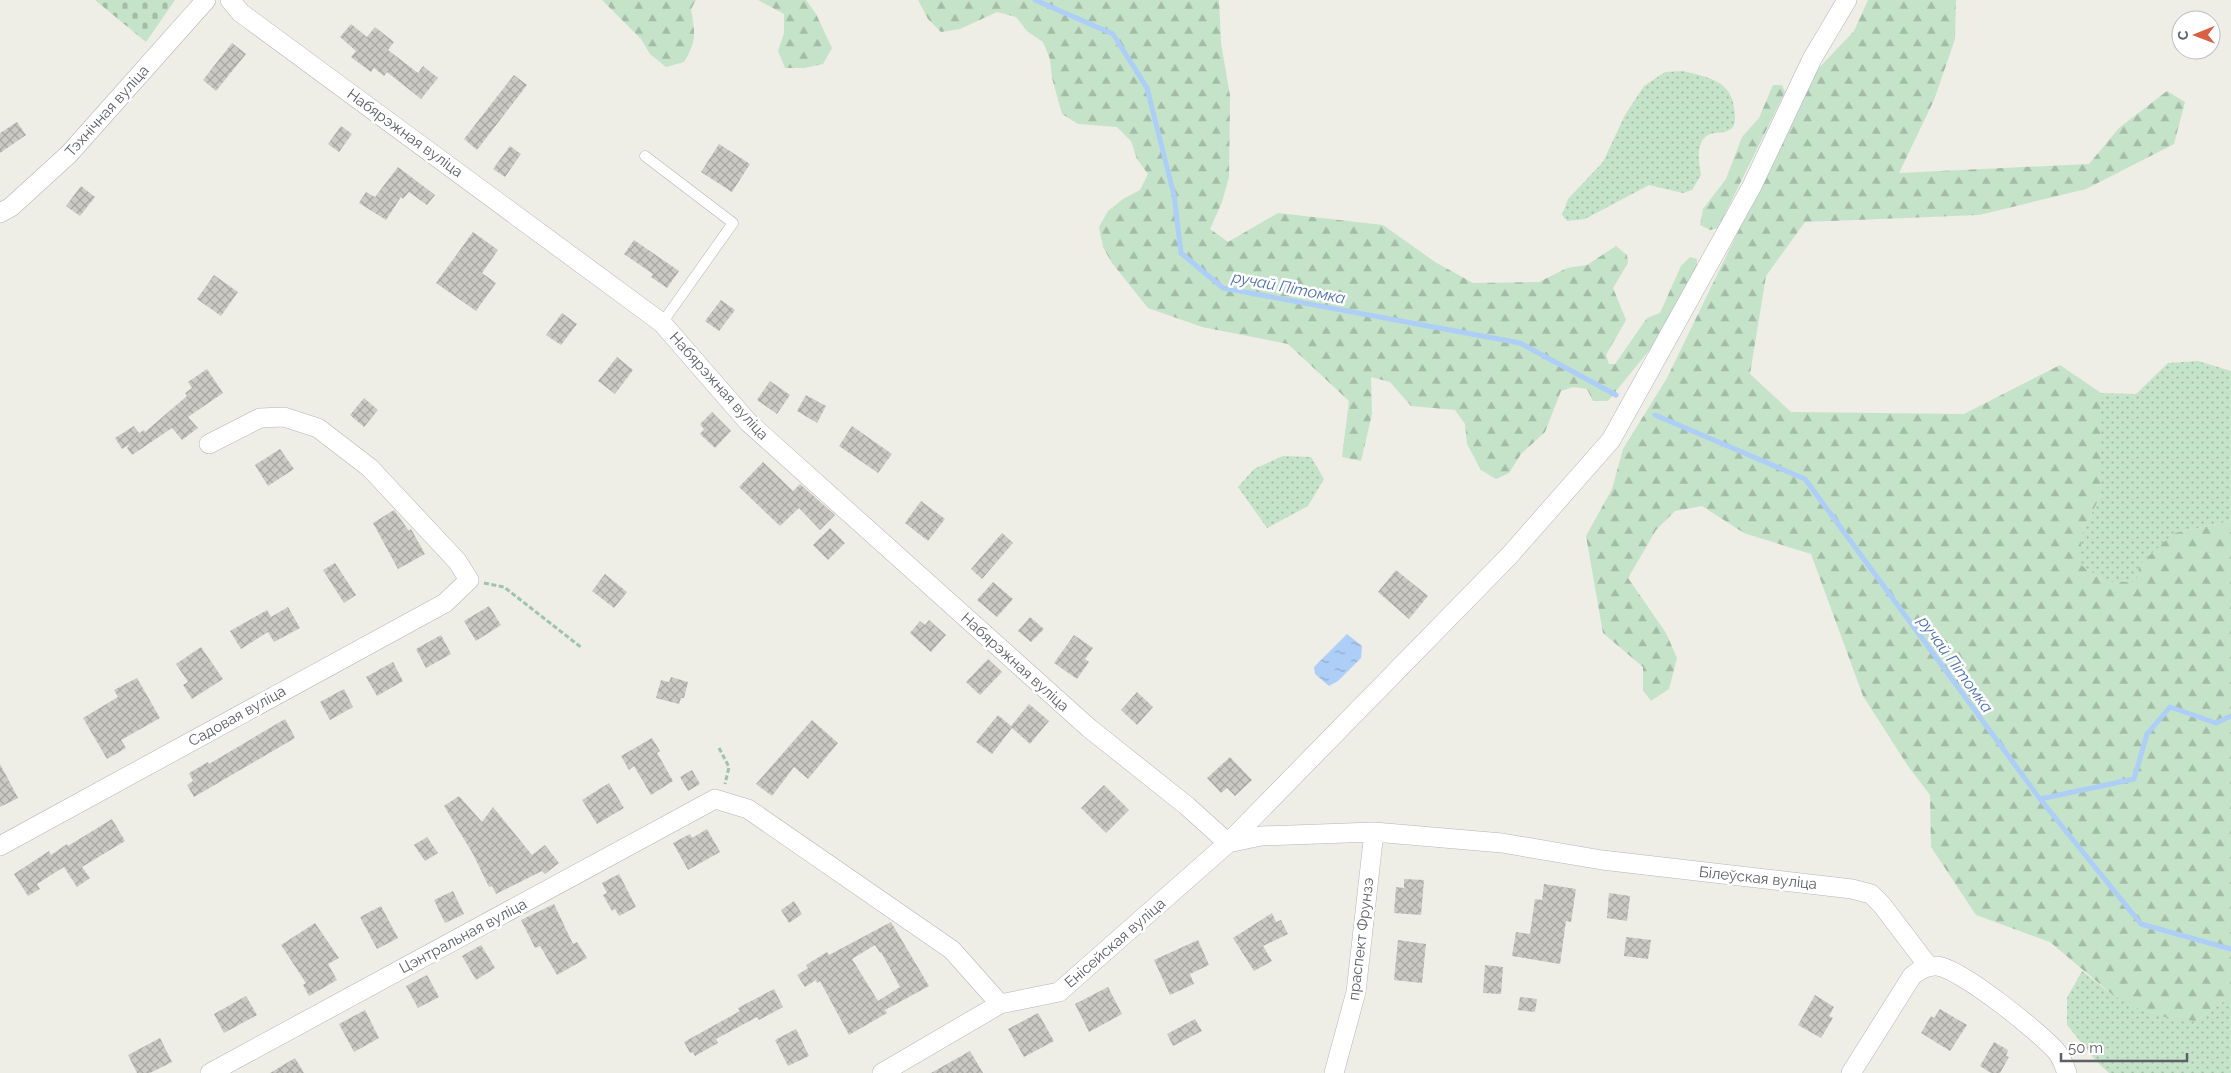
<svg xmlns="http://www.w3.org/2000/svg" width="2231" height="1073" font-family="Raleway,sans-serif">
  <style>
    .grass { fill: url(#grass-dots) }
    .forest { fill: url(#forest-firs) }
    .cemetery { fill: url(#cemetery-stones) }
    .water { fill: url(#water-ripples) }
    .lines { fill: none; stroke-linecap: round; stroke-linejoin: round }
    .stream { stroke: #adcef7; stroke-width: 5 }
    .building { fill: url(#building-cross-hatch); fill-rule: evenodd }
    .service-casing { stroke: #b3b5b9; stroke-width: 11 }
    .minor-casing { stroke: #b3b5b9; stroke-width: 20 }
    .path { stroke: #9ec4ae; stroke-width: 3; stroke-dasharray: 5 2.5; stroke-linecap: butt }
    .service { stroke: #fff; stroke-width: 10 }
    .minor { stroke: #fff; stroke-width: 19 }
    .labels { text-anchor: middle; stroke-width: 5; stroke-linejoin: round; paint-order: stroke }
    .street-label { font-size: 15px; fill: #5d6065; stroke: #fff }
    .water-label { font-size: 16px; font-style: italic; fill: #4e72b1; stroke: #fff }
  </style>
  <defs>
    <pattern id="grass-dots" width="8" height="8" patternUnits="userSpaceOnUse" patternTransform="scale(1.25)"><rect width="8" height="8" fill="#c5e3c9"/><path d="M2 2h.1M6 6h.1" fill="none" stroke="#a3bba7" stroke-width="1.8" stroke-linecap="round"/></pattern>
    <pattern id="forest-firs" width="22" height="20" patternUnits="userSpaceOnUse" patternTransform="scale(1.25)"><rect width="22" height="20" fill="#c5e3c9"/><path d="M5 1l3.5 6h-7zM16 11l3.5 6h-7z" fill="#a3bba7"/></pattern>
    <pattern id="cemetery-stones" width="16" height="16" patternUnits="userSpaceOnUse" patternTransform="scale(1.25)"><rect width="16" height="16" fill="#c5e3c9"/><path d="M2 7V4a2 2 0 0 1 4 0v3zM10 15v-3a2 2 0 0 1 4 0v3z" fill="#a3bba7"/></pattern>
    <pattern id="water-ripples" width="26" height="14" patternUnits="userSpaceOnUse" patternTransform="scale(1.25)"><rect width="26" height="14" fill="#adcef7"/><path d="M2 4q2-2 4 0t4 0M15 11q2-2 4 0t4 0" fill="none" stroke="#90abcc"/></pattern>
    <pattern id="building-cross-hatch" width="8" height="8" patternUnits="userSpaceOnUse" patternTransform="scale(1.25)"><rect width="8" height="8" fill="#cac9c2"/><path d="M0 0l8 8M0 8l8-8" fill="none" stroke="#a7a7a1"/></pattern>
  </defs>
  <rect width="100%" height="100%" fill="#eeede6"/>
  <path class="grass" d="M1683,71C1706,77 1731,80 1734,108C1735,114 1736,121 1733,127C1726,135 1715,131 1708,135C1695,142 1699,164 1701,175L1692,190L1683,193L1649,185L1585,219L1567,221L1562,215L1568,199L1603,162L1625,115L1644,86L1665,72Z
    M2198,361L2231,371V521L2174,533L2137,582H2106L2081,565V536L2101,494V393L2136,394L2168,363Z
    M1283,456L1311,457L1324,479L1308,506L1267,528L1238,487L1254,469Z
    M2082,971L2114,996L2195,1021L2231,996V1073H2109L2096,1061L2067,1025V998Z"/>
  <path class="forest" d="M602,0H696L691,9C695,33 697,41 684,62L666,67L650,54L641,39Z
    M758,0H806L816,14L832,48L823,64L804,68H785L778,51L784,33V14Z
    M918,0H1219L1221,43L1230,96L1229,177L1222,202L1210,229L1228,242L1278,213L1383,225L1435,262L1473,283L1539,282L1567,268L1587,265L1616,246L1627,255L1628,263L1613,288L1626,320L1606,355L1609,364H1615L1647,318L1660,313L1681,266L1690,257L1697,259V269L1651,348L1608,401H1593L1587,389L1573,387L1561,391L1545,432L1521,454L1509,473L1496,479L1481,470L1467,444L1465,424L1455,410L1411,406L1390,382L1371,377L1372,414L1361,461L1342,457L1349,401L1288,344L1202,327L1148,308L1112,263L1103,247L1099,227L1108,211L1123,199L1140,190L1148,174L1137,159L1131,141L1117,127L1078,124L1062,114L1052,78L1050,59L1043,42L1028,32L1016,17L997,12L960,29L941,32L928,19Z
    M1868,0H1956L1955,39L1934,100L1899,173L2089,164L2119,128L2167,91L2185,102L2174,144L2086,189L1979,215L1805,222L1766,276L1750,374L1791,412L1964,414L2060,365L2101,393V494L2081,536V565L2106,582H2136L2140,564L2174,533L2231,521V996L2195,1021L2151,1015L2114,996L2050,942L1976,915L1931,847L1930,795L1908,766L1863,696L1811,554L1744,533L1702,506L1675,511L1656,530L1628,578L1666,633L1677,658L1669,689L1651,701L1643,690V667L1603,633L1586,536L1612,489L1623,449L1667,378L1816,71L1854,31Z
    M1773,85H1782L1785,92L1718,228L1710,230L1700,225L1703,209L1726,179L1742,137L1759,118Z"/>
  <path class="cemetery" d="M95,0H175L146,42Z"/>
  <path class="water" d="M1347,634L1362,646L1361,658L1338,681L1329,686L1315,674L1314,667Z"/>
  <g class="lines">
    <path class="stream" d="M1035,0L1113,34L1147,88L1174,195L1181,253L1223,288L1520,343L1616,395
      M1655,415L1805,479L2040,799L2134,779L2147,734L2170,707L2216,723L2231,716
      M2040,799L2141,924L2231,949"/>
  </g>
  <path class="building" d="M351,24L367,37L375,27L394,42L388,50L418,73L423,66L438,78L421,99L387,72L384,76L374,68L371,72L351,57L356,51L340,37Z
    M232,43L246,54L216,91L203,80Z
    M514,75L527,85L477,150L464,139Z
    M17,122L26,135L0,153V133Z
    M341,126L352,134L339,152L328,144Z
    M719,144L750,164L732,192L701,172Z
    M510,146L521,154L505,177L493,169Z
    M398,167L435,195L427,205L409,192L403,199L401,197L386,220L359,203L366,192L375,197Z
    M81,186L95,197L80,216L66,206Z
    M473,232L498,250L482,273L496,283L476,311L436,283Z
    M634,240L679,271L667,288L651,277L653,274L624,254Z
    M214,275L238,292L221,316L197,299Z
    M721,300L735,310L719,331L705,321Z
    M562,313L577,324L561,345L546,335Z
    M617,357L633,370L615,394L598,381Z
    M207,369L223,393L188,417L198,428L182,440L172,428L132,455L127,448L130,444L122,449L115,438L134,426L139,433L144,430L145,432L187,396L185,393L192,388L188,382Z
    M770,381L790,395L777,414L757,400Z
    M806,395L826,406L817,423L797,411Z
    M364,398L378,410L364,427L350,415Z
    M712,412L731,431L715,448L700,434L704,429L700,424Z
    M852,426L892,454L878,473L839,446Z
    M280,449L294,469L268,486L255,465Z
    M763,462L793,491L800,484L835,515L820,530L799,508L780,526L739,487Z
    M921,501L945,519L928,541L905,523Z
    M394,510L409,531L411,529L425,554L398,569L373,523Z
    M830,528L845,543L828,560L813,545Z
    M1002,533L1013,543L982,579L971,569Z
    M335,563L356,595L344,603L323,570Z
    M1396,570L1428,596L1409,619L1378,592Z
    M605,574L627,592L614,608L592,591Z
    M993,582L1013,599L997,617L977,600Z
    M489,606L501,625L476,641L464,621Z
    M288,607L300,628L274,642L268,632L241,649L230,631L267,610L271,617Z
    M1030,617L1044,629L1031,642L1018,631Z
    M929,620L946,635L931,652L910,633L920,621L925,625Z
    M441,635L451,654L426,668L416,649Z
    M1074,635L1093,648L1085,659L1089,662L1077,679L1054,663Z
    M201,647L223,679L192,699L183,685L188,682L176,664Z
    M988,659L1002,672L980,695L966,682Z
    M393,662L403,681L377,696L366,677Z
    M671,677L688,682L684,698H681L679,704L656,698L661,680L669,682Z
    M137,678L160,718L121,740L126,748L107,759L83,718L118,697L114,690Z
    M344,689L353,707L330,720L320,702Z
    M1137,692L1153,707L1137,725L1121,710Z
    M1029,704L1049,721L1030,744L1012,728L992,754L976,742L998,715L1011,726Z
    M285,719L295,738L194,797L187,785L193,781L189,773L208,762L209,764Z
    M812,720L838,743L808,779L794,767L772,796L756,784Z
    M652,738L660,751L657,753L673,781L651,795L634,766L629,770L621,756Z
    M1230,757L1252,780L1235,796L1227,788L1221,793L1207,778Z
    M0,764L18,798L0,807Z
    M692,770L700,784L688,791L680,777Z
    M609,783L624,808L597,824L582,800Z
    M1104,785L1129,810L1106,833L1081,808Z
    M459,796L482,822L493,807L532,855L545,845L559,863L545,874L542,871L496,894L492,886L489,887L473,854L444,806Z
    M112,819L125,841L82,867L90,878L77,887L64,867L37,884L40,889L28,896L14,874L49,851L51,855L67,844L68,846Z
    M707,829L720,852L688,870L673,843L690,834L692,838Z
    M427,837L438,853L425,861L414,845Z
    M619,874L636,907L619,916L615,909L612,911L603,895L607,893L602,883Z
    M1404,879L1424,880L1421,915L1394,913L1396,887L1404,888Z
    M1544,884L1576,889L1571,922L1566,921L1560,964L1512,956L1516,932L1530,934L1535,899L1542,900Z
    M453,891L464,914L445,923L434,900Z
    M1609,893L1630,896L1627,921L1607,918Z
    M794,901L802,914L789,923L781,910Z
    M554,904L573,944L577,942L587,958L557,975L540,946L535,948L521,920Z
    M381,906L398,938L377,949L360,917Z
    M1272,913L1276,922L1281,920L1288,934L1263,946L1272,961L1254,971L1233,938Z
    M891,922L929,986L885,1010L887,1013L849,1035L820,981L817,983L816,980L805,987L797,975L808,968L806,965L827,952L829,955ZM875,945L880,953L881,952L900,987L878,1001L852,959Z
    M315,923L339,958L328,964L337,980L309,996L303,985L306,983L281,945Z
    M1626,937L1651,940L1648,959L1624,956Z
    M1198,940L1209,965L1190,974L1194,984L1170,995L1154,960Z
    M1398,940L1426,944L1422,983L1394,980Z
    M481,945L495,968L476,980L462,956Z
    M1485,965L1503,967L1501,994L1483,993Z
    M427,975L439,997L418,1008L406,986Z
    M1108,987L1122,1014L1089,1032L1075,1004Z
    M774,989L783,1007L759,1020L757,1017L716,1039L718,1043L695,1056L693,1052L690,1053L684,1042L740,1011L738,1008Z
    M1815,995L1834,1007L1829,1016L1833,1018L1821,1038L1798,1025Z
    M246,996L257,1015L224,1033L214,1014Z
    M1520,997L1537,999L1535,1012L1518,1010Z
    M1940,1009L1967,1025L1950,1051L1921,1033L1931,1016L1934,1018Z
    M365,1010L379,1038L354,1052L339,1024Z
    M1038,1013L1054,1041L1024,1057L1008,1029Z
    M1195,1019L1202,1031L1173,1046L1167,1034Z
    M796,1029L809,1056L788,1066L775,1040Z
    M160,1038L172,1062L150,1073H137L128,1055Z
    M1994,1042L2008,1050L2006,1056L2009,1057L2000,1073H1991L1980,1066Z
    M970,1051L983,1073H931Z
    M295,1058L304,1073H270Z"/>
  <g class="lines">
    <g class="service-casing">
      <path id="service" d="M645,156L733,223L662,323"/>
    </g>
    <g class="minor-casing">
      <path id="minor" d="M230,0L241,13L662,323L748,422L1089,728L1187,806L1228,843
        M0,213L11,207L69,154L206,0
        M1228,843L1261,836L1374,832L1502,843L1602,860L1852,889L1871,894L1882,905L1929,967
        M0,846L445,603L469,580L457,561L370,468L318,428L284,417L260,418L209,444
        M210,1073L715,799L748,809L952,950L1000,1004
        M882,1073L1000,1004L1059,992L1228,843L1509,556L1611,440L1752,186L1812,59L1847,0
        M1334,1073L1356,992L1374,832
        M1851,1073L1912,976C1920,970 1927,965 1937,966C1960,968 2041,1033 2057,1052C2062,1058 2064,1066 2067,1073"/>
    </g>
    <path class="path" d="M484,583L504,587L582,648
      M719,748L729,767L725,784"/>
    <use href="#service" class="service"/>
    <use href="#minor" class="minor"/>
  </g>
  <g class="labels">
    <g class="street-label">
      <text transform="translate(107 111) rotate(-48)" y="5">Тэхнічная вуліца</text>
      <text transform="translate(405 133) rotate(36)" y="5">Набярэжная вуліца</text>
      <text transform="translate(719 386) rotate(48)" y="5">Набярэжная вуліца</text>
      <text transform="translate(1015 662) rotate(42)" y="5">Набярэжная вуліца</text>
      <text transform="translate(237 716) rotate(-29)" y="5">Садовая вуліца</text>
      <text transform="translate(1758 878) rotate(6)" y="5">Білеўская вуліца</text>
      <text transform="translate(463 936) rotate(-28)" y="5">Цэнтральная вуліца</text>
      <text transform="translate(1361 939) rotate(-83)" y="5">праспект Фрунзэ</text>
      <text transform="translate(1115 943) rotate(-41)" y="5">Енісейская вуліца</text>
    </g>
    <g class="water-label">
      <text transform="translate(1289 287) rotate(11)" y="6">ручай Пітомка</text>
      <text transform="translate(1956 664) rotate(54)" y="6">ручай Пітомка</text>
    </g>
  </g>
  <g transform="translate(2196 35) rotate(269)"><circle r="24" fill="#ffffff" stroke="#bebfc1"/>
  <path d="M0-4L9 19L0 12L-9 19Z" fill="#d96041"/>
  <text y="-8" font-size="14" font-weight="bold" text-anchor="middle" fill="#5d6065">С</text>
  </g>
  <path d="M2061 1053v8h126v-8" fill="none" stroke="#5d6065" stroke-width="2.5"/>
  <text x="2068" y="1053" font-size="15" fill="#5d6065" stroke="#ffffff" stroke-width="4" paint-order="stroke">50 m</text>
</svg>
